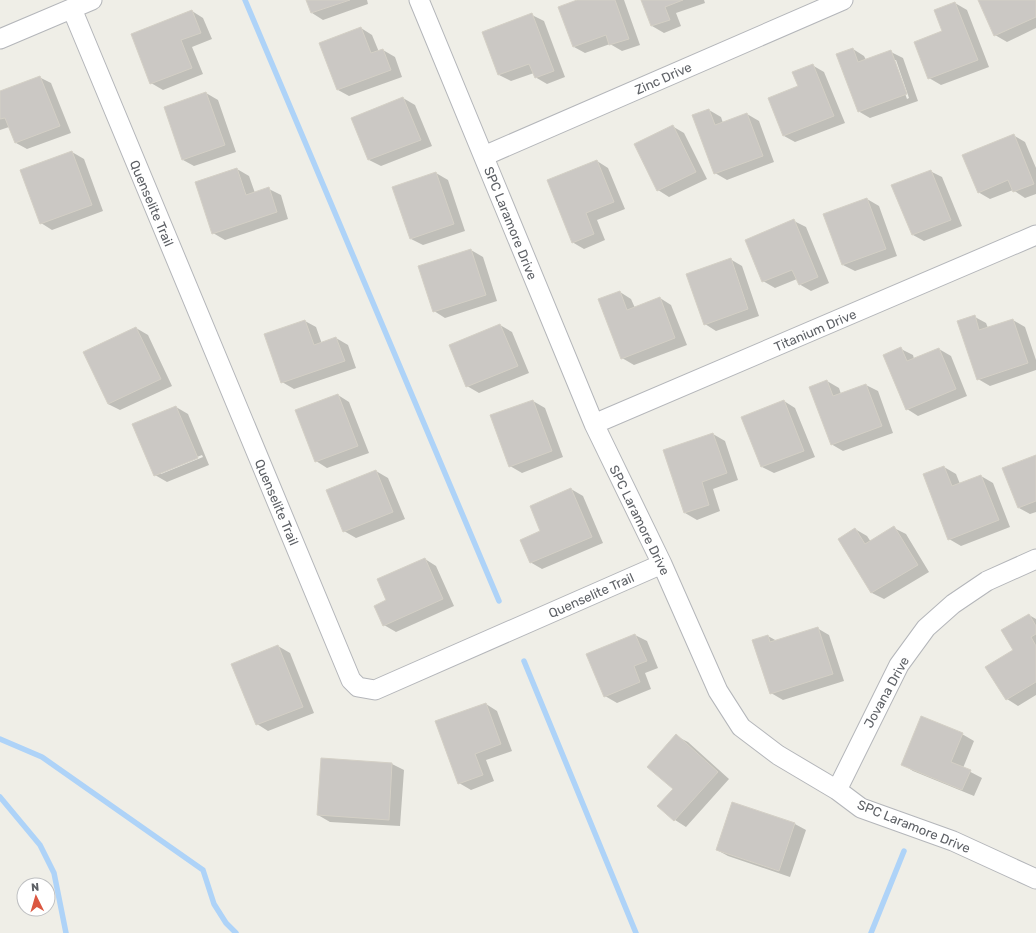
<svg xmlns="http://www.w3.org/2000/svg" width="1036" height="933" font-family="Rubik,sans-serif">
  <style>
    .shadow { fill: #0003; fill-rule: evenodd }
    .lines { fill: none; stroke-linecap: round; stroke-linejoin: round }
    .stream { stroke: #aed3f8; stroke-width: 5.5 }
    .building { fill: #cbc8c4; stroke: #d4d0c6 }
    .minor-casing { stroke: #b4b6ba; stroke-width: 21 }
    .minor { stroke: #fff; stroke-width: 19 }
    .labels { text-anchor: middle; stroke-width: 4; stroke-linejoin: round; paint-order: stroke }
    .street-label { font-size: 13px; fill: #5e6166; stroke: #fff }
  </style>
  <rect width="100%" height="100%" fill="#efeee7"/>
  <path class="shadow" d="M307,0H367L368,4L323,20L312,13Z
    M580,0H624L640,45L622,51L610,44L585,53L574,47Z
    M642,0H704L705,3L676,13L681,26L664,33L652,26Z
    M979,0H1036V28L1007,42L995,35Z
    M955,3L967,10L989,67L941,85L929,78Z
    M192,11L203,18L212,39L192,47L203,74L163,90L151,83Z
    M532,15L544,21L565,77L547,84L535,77L534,73L511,81L499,75Z
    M361,28L372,35L379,52L383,50L395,57L402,77L349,96L338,90Z
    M853,49L864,56L866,60L891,52L903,58L918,101L870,118L858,111ZM893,60H896L909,98L907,99Z
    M812,65L824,72L845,123L795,142L784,136L800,87Z
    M39,77L51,83L71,133L27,149L16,143L9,127L0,130V92Z
    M206,93L218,100L236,152L194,166L183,160Z
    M403,98L415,105L432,146L381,166L369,160L352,118Z
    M709,110L721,117L723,123L747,114L759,121L774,162L727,180L715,173Z
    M672,126L684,133L707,179L669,197L658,190Z
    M1013,135L1025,142L1036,168V194L1025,198L1013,190L990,199L978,192Z
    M72,152L84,159L103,211L52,230L41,223Z
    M597,161L608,168L625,209L597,220L605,240L584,249L572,242Z
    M237,169L249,176L255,193L269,189L281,195L288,219L225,240L213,233Z
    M930,171L942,177L962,226L924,241L913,235Z
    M436,173L448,180L465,231L423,245L411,239L394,188Z
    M867,199L879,206L897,256L855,271L843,265Z
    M794,221L806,227L829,283L811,291L799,284L797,279L775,288L763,281Z
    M471,250L483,257L497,301L445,318L434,311Z
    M730,259L742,266L759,316L716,331L705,324Z
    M620,292L631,299L635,308L660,298L671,305L687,345L634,365L622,358Z
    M975,317L986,323L988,328L1013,320L1025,327L1036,360V370L990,386L978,379Z
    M305,321L316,327L322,344L336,338L348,345L356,368L294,389L282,382Z
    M500,325L512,332L529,373L479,393L467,386L450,345Z
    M136,328L148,335L172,386L120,410L108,404Z
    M901,349L913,355L914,359L939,349L951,356L967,396L918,416L907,409Z
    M827,381L839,388L841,394L866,385L878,391L893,433L843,451L831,444Z
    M338,395L349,402L369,453L327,468L316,461Z
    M533,401L545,408L563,457L522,473L510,466Z
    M784,401L795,408L815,457L774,473L762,467L742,418Z
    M176,407L188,414L209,465L167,482L155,475ZM202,455L203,457L161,474V472Z
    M713,434L725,441L738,480L713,489L720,511L697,520L685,513L664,451Z
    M1036,456V512L1030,514L1019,508Z
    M944,467L956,474L960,484L981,476L993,483L1010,527L961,546L949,539Z
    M376,471L388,478L405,519L356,538L344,531Z
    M571,489L583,496L603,543L542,569L530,562L542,532Z
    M894,528L906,534L929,572L884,599L872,593L839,540L855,529L867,536L871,542Z
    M425,559L436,566L454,606L396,632L384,625L388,601Z
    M1029,615L1036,619V695L1018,706L1007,699L1015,650Z
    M817,628L829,635L844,681L783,700L771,693L768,636L777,641Z
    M635,635L647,641L658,668L645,673L651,689L617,703L605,696Z
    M278,646L290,653L314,713L268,731L257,724Z
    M486,704L497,711L512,751L486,760L494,781L471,790L459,783Z
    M962,734L974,741L963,768L982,778L974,796L913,771L902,764Z
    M676,736L688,742L729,779L686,827L675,820L659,806L674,789Z
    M322,759L392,764L404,770L400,826L330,822L318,815Z
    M795,824L806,830L790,877L728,856L717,850Z"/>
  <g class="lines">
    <path class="stream" d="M245,0L499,601
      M524,661L636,933
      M0,739L42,757L203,870L214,904L226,923L236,933
      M0,797L40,845L54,873L66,933
      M871,933L904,851"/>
  </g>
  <path class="building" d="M306,0H350L311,13Z
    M577,0H615L629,39L609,45L606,35L573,47L558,7Z
    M641,0H683L665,7L670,20L651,26Z
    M978,0H1036V17L994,36Z
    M955,2L978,60L928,79L914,42L942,31L934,10Z
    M192,10L201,33L181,40L192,68L150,84L131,34Z
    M532,13L554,71L535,78L529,64L498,75L482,32Z
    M361,27L371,53L383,49L391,70L337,90L319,43Z
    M853,48L858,62L891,50L907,94L858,112L836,54Z
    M813,64L834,116L783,136L768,98L798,86L792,72Z
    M40,76L60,126L15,143L5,118L0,119V91Z
    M206,92L225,145L182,160L164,107Z
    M403,97L421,140L368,160L351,118Z
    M709,109L715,125L747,113L763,156L714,174L692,115Z
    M673,125L696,172L657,191L634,144Z
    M1014,134L1034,184L1013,192L1008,180L978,193L962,155Z
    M72,151L92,205L40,224L20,170Z
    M597,160L614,202L586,213L594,234L572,243L547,180Z
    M237,168L246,195L269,187L277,212L212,234L195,182Z
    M931,170L951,220L912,235L891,185Z
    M436,172L454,224L410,239L392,187Z
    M867,198L886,249L842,265L823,214Z
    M794,219L818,277L799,285L792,270L762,282L745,240Z
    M471,249L486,295L433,312L418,266Z
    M731,258L748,309L704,325L686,274Z
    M620,291L627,310L660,297L675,338L621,359L598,299Z
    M975,315L979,330L1013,319L1028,363L977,380L957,321Z
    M305,320L314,345L336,337L345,361L281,383L264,334Z
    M500,324L518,366L466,387L449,345Z
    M136,327L161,379L108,404L83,352Z
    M901,347L907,361L939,348L956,389L906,410L883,355Z
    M827,380L833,396L866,384L882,426L831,445L809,387Z
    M338,394L358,446L315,462L295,410Z
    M533,400L552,451L509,467L490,415Z
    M784,400L804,451L761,467L741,417Z
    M176,406L198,458L154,476L132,424Z
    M713,433L727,473L702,482L709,505L684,513L663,450Z
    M1036,455V501L1018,508L1002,468Z
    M944,466L952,486L981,475L999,520L948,540L923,474Z
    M376,470L393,512L343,532L326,490Z
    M571,488L592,537L530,563L520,540L540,531L530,506Z
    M894,526L918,565L871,593L838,539L855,528L865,544Z
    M425,558L443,599L383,626L374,606L386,600L377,579Z
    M1029,614L1036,626V634L1031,637L1036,646V682L1006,700L985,667L1013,650L1001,630Z
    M818,627L833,674L770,694L752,640L768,635L770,642Z
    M635,634L647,661L634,666L640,682L604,697L586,654Z
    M278,645L303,707L256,725L231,664Z
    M486,703L501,744L475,754L483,775L458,784L435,721Z
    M921,716L963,733L951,762L971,770L962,790L901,765Z
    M676,734L718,772L674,821L657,806L673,789L647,767Z
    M321,758L392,763L389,820L317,815Z
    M732,802L795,823L779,871L716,850Z"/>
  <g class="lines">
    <g class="minor-casing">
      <path id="minor" d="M419,0L594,424L662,564L718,691L741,727L778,755L837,790L861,808L953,841L1036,879
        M72,9L351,680L358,687L375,690L662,564
        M0,39L92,0
        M484,156L843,0
        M594,424L1036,235
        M837,790L899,665L926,628L953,604L987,581L1036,559"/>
    </g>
    <use href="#minor" class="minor"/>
  </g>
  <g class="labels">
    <g class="street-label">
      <text transform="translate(663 78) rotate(-24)" y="5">Zinc Drive</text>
      <text transform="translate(152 203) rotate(67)" y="5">Quenselite Trail</text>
      <text transform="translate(511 223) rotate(68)" y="5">SPC Laramore Drive</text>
      <text transform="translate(815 330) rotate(-23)" y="5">Titanium Drive</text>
      <text transform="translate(277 502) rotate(67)" y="5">Quenselite Trail</text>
      <text transform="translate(640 520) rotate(64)" y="5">SPC Laramore Drive</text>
      <text transform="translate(591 595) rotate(-24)" y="5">Quenselite Trail</text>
      <text transform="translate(886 692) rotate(-61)" y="5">Jovana Drive</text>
      <text transform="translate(914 826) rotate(22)" y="5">SPC Laramore Drive</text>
    </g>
  </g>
  <g transform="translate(36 897) rotate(355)"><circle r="19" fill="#ffffff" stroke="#bfc0c2"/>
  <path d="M0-3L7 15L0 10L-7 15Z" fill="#db5741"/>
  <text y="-6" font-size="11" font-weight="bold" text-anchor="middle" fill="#5e6166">N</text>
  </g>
</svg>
